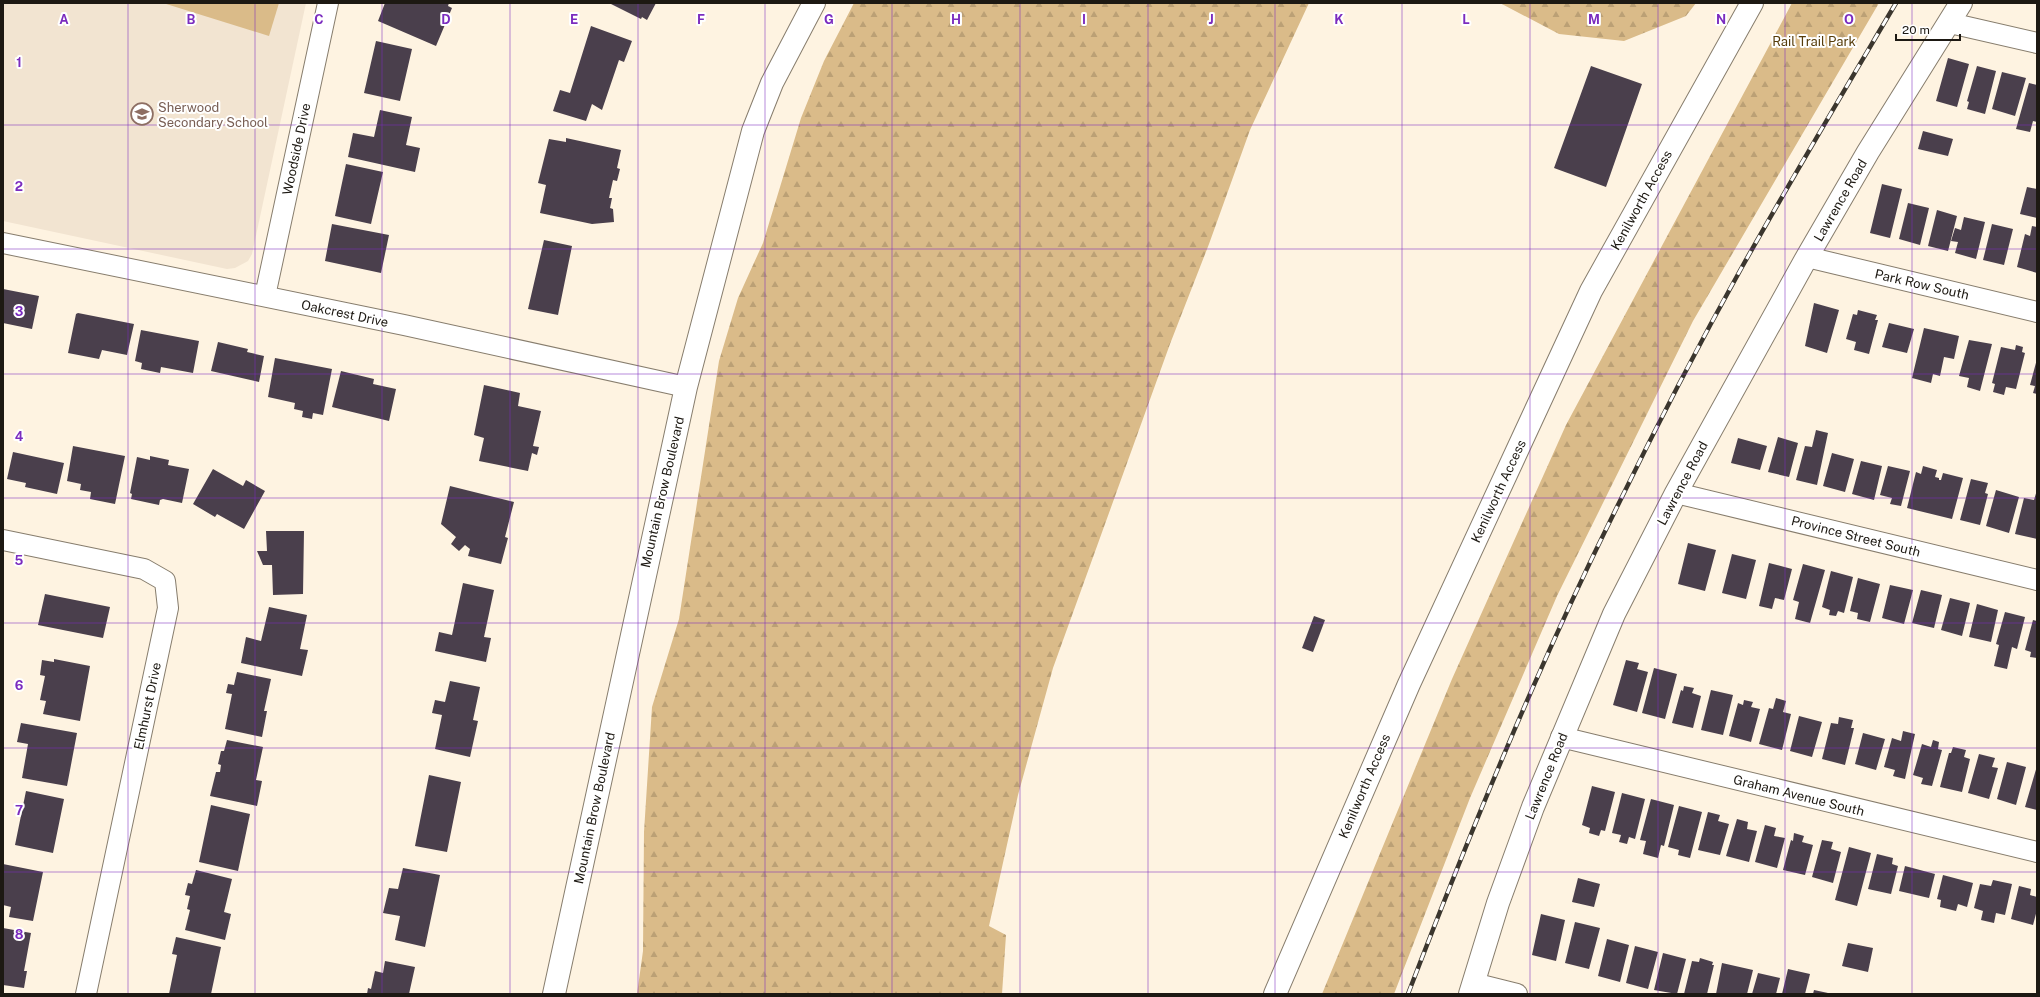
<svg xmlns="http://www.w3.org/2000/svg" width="2040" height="997" font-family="'Public Sans',sans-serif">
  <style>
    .education { fill: #f2e4d1 }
    .forest { fill: url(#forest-firs) }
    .pitch { fill: #dabb89 }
    .building { fill: #4a3f4c }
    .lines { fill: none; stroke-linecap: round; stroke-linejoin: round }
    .minor-casing { stroke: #877d6d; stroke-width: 22 }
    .tertiary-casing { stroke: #877d6d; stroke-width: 24 }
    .secondary-casing { stroke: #877d6d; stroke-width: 24 }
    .minor { stroke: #fff; stroke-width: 20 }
    .tertiary { stroke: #fff; stroke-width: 22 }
    .secondary { stroke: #fff; stroke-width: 22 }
    .rail-casing { stroke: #3b362e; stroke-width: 4.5 }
    .rail { stroke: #fff; stroke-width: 3; stroke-dasharray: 9; stroke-linecap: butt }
    .grid { fill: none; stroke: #7b2cbf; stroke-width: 1; stroke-opacity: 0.55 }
    .labels { text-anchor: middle; stroke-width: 4; stroke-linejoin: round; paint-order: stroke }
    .park-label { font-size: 13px; fill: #563c0a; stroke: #fff }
    .education-label { font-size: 13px; fill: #785e54; stroke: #fff; text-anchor: start }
    .street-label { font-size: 13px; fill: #1d1913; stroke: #fff }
    .grid-label { font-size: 13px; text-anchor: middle; font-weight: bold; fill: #7b2cbf; stroke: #fff; stroke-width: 4; stroke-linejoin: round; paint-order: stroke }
  </style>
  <defs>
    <pattern id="forest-firs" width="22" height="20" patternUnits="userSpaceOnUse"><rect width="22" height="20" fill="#dabb89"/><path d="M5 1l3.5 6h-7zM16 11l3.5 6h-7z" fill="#bba075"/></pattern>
  </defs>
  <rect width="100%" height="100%" fill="#fef3e1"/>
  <path class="education" d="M3,3H306L252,254L248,261L235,268L227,269L3,221Z"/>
  <path class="forest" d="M854,3H1309L1250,130L1209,244L1170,344L1053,668L1018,795L989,926L1006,935L1002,994H637L643,951L644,832L652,707L679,619L719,361L738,298L763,243L801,118L824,61Z
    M1500,3H1696L1686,16L1624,41L1559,34Z
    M1792,3H1879L1693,321L1557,596L1470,798L1394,994H1322L1452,679L1566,425Z"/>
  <path class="pitch" d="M163,3H279L269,36Z"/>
  <path class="building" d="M385,3H449L448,6L452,8L436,46L378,21Z
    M609,3H656L647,20L642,17L641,19Z
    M591,26L632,41L624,62L619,60L602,110L592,104L586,121L553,111L560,90L570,93Z
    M376,41L412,49L400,101L364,93Z
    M1948,58L1969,64L1957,107L1936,101Z
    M1591,66L1642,84L1606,187L1554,168Z
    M1977,66L1996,71L1985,114L1967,109L1969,102L1967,101Z
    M2002,72L2026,78L2015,116L1992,109Z
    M2029,83L2037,85V122L2033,121L2030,132L2016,129Z
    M380,110L412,117L406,145L420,148L415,172L348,157L353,133L374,137Z
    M1923,131L1953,139L1948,156L1918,149Z
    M566,138L621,150L617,168L620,169L617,181L613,180L609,198H612L610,208L613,209L614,222L592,224L540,213L546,185L538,183L549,139L566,142Z
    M346,164L383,172L371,224L335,216Z
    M1882,184L1902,189L1890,238L1870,233Z
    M2027,187L2037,189V218L2020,214Z
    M1908,203L1929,208L1920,245L1899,239Z
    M1937,210L1957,216L1948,251L1928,246Z
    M1964,217L1985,222L1976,259L1955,253L1958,242L1951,241L1955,228L1961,230Z
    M332,224L389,235L381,273L325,261Z
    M1992,224L2013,229L2004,265L1983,260Z
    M2032,226L2037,227V273L2017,267L2025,234L2030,236Z
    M544,240L572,246L558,315L528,309Z
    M3,289L39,296L32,329L3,323Z
    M1814,303L1839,310L1827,353L1805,346Z
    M1858,310L1877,315L1875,320H1878L1869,354L1854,350L1856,342L1846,339L1853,314L1857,315Z
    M78,313L134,324L127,355L102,350L99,359L68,353L76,314Z
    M1889,323L1914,329L1907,353L1882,347Z
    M1924,328L1959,336L1954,359L1944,357L1940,376L1933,374L1931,383L1912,378Z
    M141,330L199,341L193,373L161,367L160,373L141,369L142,363L135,361Z
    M1969,340L1992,344L1980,391L1967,387L1969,378L1959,376Z
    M218,342L248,349L247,352L264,356L259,382L211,371Z
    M2016,345L2023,347L2022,352L2025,353L2016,389L2006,387L2004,395L1993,392L1995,384L1992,383L2001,347L2015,350Z
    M275,358L332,369L323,415L313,413L312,419L302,417L303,411L294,409L295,403L268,397Z
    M2037,359V394L2033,393L2035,386L2030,385Z
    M341,371L374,379L373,384L396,389L389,421L332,407Z
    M484,385L520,393L518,406L541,411L533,446L539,447L537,455L532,453L528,471L479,461L484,438L474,435Z
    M1816,430L1828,433L1817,485L1796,480L1805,446L1812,447Z
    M1778,437L1798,443L1789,477L1768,472Z
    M1738,438L1767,446L1760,470L1731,463Z
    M73,446L125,456L115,504L90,499L91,492L80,490L81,484L67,481Z
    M13,452L64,463L57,494L25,487L26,483L7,479Z
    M1832,453L1854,459L1845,492L1823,486Z
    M150,456L169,460L168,465L189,469L182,503L163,499L160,500L159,505L131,499L132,494L130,493L137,457L150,460Z
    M1861,461L1882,466L1874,500L1852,494Z
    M1888,466L1910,471L1901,506L1890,504L1892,498L1880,495Z
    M1923,466L1937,470L1935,477L1939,478V480H1941L1943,473L1963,478L1952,519L1907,508L1916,472L1921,474Z
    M213,469L243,486L246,480L265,491L244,529L217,514L215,517L193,504Z
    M1971,479L1988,483L1985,493L1988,494L1980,525L1960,520Z
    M450,486L514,502L505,537L508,538L501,564L468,556L470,549L465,545L459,551L451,544L456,537L441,524Z
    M1996,490L2019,497L2009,533L1986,526Z
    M2037,490V539L2015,534L2024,498L2034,500Z
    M266,531H304L303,594L273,595L272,565H263L257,551H267Z
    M1688,543L1716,550L1705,591L1678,584Z
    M1732,554L1756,560L1746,599L1722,593Z
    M1769,563L1792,569L1784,600L1775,598L1772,609L1759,606Z
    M1803,564L1825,570L1810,623L1795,619L1799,602L1793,600Z
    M1831,571L1853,577L1844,613L1838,611L1836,616L1829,615L1830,610L1822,607Z
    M1858,578L1880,584L1870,622L1857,619L1858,613L1850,611Z
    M463,583L494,590L484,637L491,638L486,662L435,651L439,632L452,635Z
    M1890,585L1913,590L1904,624L1882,618Z
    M1921,590L1942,595L1934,628L1912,623Z
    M45,594L110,607L103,638L38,625Z
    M1950,598L1970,603L1962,636L1941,630Z
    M1977,604L1998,610L1991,642L1969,637Z
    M269,607L307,615L300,649L308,650L302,676L241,663L246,637L261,641Z
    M2005,612L2025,617L2017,649L2012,647L2007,669L1994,666L1999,645L1996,644Z
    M1314,616L1325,620L1313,652L1302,648Z
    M2033,620L2037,621V658L2030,657L2031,652L2025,650Z
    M54,659L90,666L80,721L43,714L46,701L40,700L45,676L40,675L42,660L54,662Z
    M1626,660L1639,663L1637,669L1648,672L1637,712L1613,705Z
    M1654,668L1677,674L1665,719L1642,713Z
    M237,672L271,679L264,711H267L262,737L225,729L232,694L226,693L228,684L234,685Z
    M450,681L480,687L473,720L478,721L470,757L435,749L442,715L432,713L435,700L445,702Z
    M1684,686L1694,688L1692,693L1701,696L1693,728L1672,723L1681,690L1683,691Z
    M1711,690L1733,695L1723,735L1701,730Z
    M1776,698L1786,701L1783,712L1791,714L1782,750L1759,744L1769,708L1773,709Z
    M1744,700L1753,702L1751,707L1760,709L1751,742L1729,736L1738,703L1743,705Z
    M1799,716L1822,722L1812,757L1790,751Z
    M1839,717L1853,720L1851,728H1854L1845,765L1822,759L1831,723L1838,724Z
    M21,723L77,733L67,786L22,778L28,744L17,742Z
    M1903,731L1915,734L1905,779L1893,776L1895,770L1884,767L1892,738L1901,741Z
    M1863,733L1885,739L1876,770L1855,764Z
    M227,740L263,747L256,780L262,781L257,806L210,796L216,772H220L221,765L218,764L221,751H224Z
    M1933,740L1939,742L1938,749L1942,750L1932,786L1921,784L1923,778L1913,775L1922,744L1931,747Z
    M1953,747L1966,750L1964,757L1970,759L1962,792L1940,787L1949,753H1951Z
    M1979,754L1995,758L1992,767L1998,768L1989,799L1968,793Z
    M2007,762L2026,767L2016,805L1997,799Z
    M2037,766V810L2025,807Z
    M429,775L461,782L447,852L415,846Z
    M1592,786L1615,792L1605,831L1601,830L1599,836L1589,833L1590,828L1582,825Z
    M26,791L64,799L53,853L15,845Z
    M1622,793L1645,799L1635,839L1629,837L1627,844L1619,842L1621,835L1612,833Z
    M1651,799L1674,805L1664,846L1661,845L1658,858L1643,854L1646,841L1640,840Z
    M211,805L250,814L238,871L199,862Z
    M1679,806L1702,812L1690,858L1678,855L1679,850L1668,847Z
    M1708,812L1720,815L1718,821L1729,824L1720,855L1698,850Z
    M1737,819L1748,822L1747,829L1757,831L1749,862L1726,856Z
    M1765,825L1776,828L1774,836L1785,838L1777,868L1755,862Z
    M1794,833L1804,836L1802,842L1813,845L1805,875L1783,870L1791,840L1793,841Z
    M1822,840L1833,842L1831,849L1841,852L1833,883L1812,877Z
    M1849,847L1871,853L1857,906L1835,900Z
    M1877,854L1893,858L1892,864L1898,866L1891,894L1868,889Z
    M3,864L43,872L33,921L9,917L11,907L3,905Z
    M1905,866L1935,874L1929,898L1899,891Z
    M403,868L440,875L425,947L395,940L400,916L383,913L389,888L398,889Z
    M196,870L232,879L224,912L231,914L225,940L185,930L190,910L187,909L190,896L185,895L188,883L192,884Z
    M1943,875L1973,883L1967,907L1958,904L1956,911L1940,907L1941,900L1937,899Z
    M1578,878L1600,884L1594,907L1572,902Z
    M1993,880L2012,884L2005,915L1996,913L1994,923L1981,920L1983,911L1974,908L1980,884L1991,886Z
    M2019,886L2031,889L2030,895L2037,897V910L2033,925L2011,919Z
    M1541,914L1565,920L1556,961L1532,955Z
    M1575,922L1600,928L1589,969L1565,963Z
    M3,928L31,933L24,971H27L24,988L3,985Z
    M176,937L221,947L211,994H169L177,955L172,954Z
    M1607,939L1629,945L1620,982L1598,976Z
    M1848,943L1873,948L1868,972L1842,966Z
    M1635,946L1658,952L1648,989L1626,983Z
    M1663,953L1686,959L1677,994L1654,990Z
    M1700,958L1713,962L1712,965H1714L1707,994H1684L1692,961L1699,962Z
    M385,961L415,967L409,994H367L368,988L371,989L375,971L383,973Z
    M1722,963L1753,970L1747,994H1716Z
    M1788,969L1810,974L1805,994H1782Z
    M1758,973L1780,978L1776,994H1752Z
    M1814,990L1828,993V994H1813Z"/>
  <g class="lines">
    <g class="minor-casing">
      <path id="minor" d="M1950,23L2037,43
        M3,243L404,325L686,387
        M1807,257L2037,312
        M265,296L328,3
        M1676,493L2037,580
        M3,540L144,569L165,581L168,608L86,994
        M1561,737L2037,852
        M1473,983L1517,994"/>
    </g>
    <g class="tertiary-casing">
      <path id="tertiary" d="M1470,994L1498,903L1533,807L1614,614L1676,493L1807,257L1868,152L1961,3"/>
    </g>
    <g class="secondary-casing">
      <path id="secondary" d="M554,994L686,387L753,131L772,83L814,3
        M1275,994L1409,684L1591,291L1752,3"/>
    </g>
    <use href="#minor" class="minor"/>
    <use href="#tertiary" class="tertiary"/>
    <use href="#secondary" class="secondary"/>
    <g class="rail-casing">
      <path id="rail" d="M1408,994C1471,830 1538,666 1616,509C1656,427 1698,346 1742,267C1792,178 1844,91 1896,3"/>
    </g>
    <use href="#rail" class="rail"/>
  </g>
  <path class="grid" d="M128,3V994M255,3V994M382,3V994M510,3V994M638,3V994M765,3V994M892,3V994M1020,3V994M1148,3V994M1275,3V994M1402,3V994M1530,3V994M1658,3V994M1785,3V994M1912,3V994M3,125H2037M3,249H2037M3,374H2037M3,498H2037M3,623H2037M3,748H2037M3,872H2037"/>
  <defs>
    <g id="school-ring" transform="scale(1.15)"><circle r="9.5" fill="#fff" stroke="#8d6e63" stroke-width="1.5"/><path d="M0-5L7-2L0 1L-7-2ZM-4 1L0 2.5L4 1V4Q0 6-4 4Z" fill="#8d6e63"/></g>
  </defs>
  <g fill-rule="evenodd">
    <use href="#school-ring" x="142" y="114"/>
  </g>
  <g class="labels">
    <g class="park-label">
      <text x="1814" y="46">Rail Trail Park</text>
    </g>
    <g class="education-label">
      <text x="158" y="112">Sherwood<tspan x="158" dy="15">Secondary School</tspan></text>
    </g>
    <g class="street-label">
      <text transform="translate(296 149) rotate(-78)" y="5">Woodside Drive</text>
      <text transform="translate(1641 200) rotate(-61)" y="5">Kenilworth Access</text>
      <text transform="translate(1840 200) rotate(-60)" y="5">Lawrence Road</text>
      <text transform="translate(1922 284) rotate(13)" y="5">Park Row South</text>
      <text transform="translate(345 313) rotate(12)" y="5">Oakcrest Drive</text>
      <text transform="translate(1682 483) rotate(-62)" y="5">Lawrence Road</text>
      <text transform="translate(1498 491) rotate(-65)" y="5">Kenilworth Access</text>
      <text transform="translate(662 492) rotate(-77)" y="5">Mountain Brow Boulevard</text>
      <text transform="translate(1856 536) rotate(14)" y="5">Province Street South</text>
      <text transform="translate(147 706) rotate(-78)" y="5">Elmhurst Drive</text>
      <text transform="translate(1546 776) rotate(-68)" y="5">Lawrence Road</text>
      <text transform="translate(1364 786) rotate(-67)" y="5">Kenilworth Access</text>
      <text transform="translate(1799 795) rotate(14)" y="5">Graham Avenue South</text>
      <text transform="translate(594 808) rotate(-78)" y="5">Mountain Brow Boulevard</text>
    </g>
  </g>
  <g class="grid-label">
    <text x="64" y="24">A</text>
    <text x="191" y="24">B</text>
    <text x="319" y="24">C</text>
    <text x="446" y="24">D</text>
    <text x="574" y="24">E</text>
    <text x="701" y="24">F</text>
    <text x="829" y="24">G</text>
    <text x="956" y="24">H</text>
    <text x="1084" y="24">I</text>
    <text x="1211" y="24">J</text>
    <text x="1339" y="24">K</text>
    <text x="1466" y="24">L</text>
    <text x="1594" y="24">M</text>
    <text x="1721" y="24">N</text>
    <text x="1849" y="24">O</text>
    <text x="19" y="67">1</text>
    <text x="19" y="191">2</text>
    <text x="19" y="316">3</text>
    <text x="19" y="441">4</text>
    <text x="19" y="565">5</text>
    <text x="19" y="690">6</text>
    <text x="19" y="815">7</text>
    <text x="19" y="939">8</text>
  </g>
  <rect width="2040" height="997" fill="none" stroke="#1d1913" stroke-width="8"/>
  <path d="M1896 34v6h64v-6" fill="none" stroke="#1d1913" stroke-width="2"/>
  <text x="1902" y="34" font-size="12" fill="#1d1913" stroke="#ffffff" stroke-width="3" paint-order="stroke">20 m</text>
</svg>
